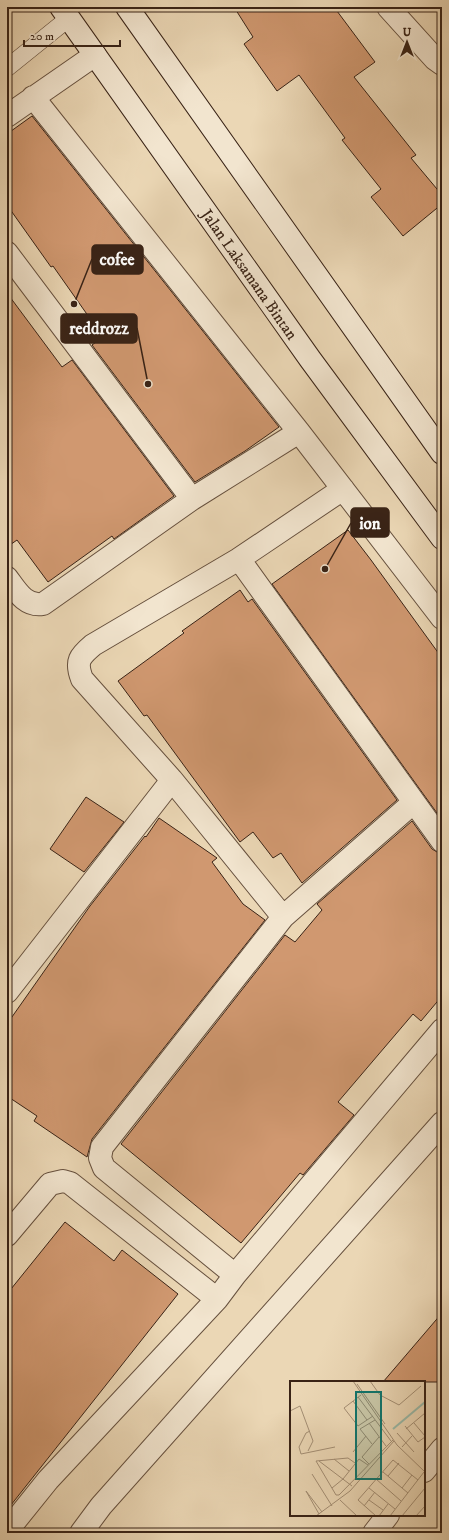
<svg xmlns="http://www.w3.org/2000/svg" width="449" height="1540" font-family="'IM FELL DW Pica',serif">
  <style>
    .building { fill: #d09870; stroke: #392316 }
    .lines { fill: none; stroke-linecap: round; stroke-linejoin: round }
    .service-casing { stroke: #66503e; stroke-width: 18 }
    .minor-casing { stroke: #66503e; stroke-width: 24 }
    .secondary-casing { stroke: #392316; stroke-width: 24 }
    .service { stroke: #f2e5cf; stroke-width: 17 }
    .minor { stroke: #f2e5cf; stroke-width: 22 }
    .secondary { stroke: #f2e5cf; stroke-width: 22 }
    .labels { text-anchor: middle; stroke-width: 3; stroke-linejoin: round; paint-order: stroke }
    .street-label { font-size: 16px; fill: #392316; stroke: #f2e5cf }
    .inset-river { fill: none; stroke: #99baa9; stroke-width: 2 }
    .inset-road { fill: none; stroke: #a48f75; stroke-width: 1 }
    .view { fill: #0f766e; fill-opacity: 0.15; stroke: #0f766e; stroke-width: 2 }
    .inset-edge { fill: none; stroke: #392316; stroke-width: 2 }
    .leader { fill: none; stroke: #392316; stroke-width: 1.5 }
    .callout-dot { fill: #392316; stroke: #f2e5cf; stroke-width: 1.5 }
    .callout { fill: #392316; stroke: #392316; stroke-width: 1.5 }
    .callout-label { font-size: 17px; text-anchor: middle; font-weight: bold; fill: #fff }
  </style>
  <rect width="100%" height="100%" fill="#ebd7b5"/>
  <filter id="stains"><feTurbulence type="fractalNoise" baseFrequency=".005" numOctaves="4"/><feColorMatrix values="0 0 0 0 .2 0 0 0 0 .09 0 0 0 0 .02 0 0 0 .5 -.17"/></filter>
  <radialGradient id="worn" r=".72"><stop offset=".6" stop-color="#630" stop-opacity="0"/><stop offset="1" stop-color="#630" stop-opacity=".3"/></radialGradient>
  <path class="building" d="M234,7H334L375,62L354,77L416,155L411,158L442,195V204L403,236L371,197L381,189L342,140L345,138L299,75L277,91L244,44L253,37Z
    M32,116L279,427L245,451L195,482L92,345L103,337L53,266L51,267L7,205V134Z
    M7,293L62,367L72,360L174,496L114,539L112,536L48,582L17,540L7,547Z
    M348,530L371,560L442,658V820L272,584Z
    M240,590L248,602L252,599L397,800L302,883L281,853L273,858L253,832L240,842L147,715L144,716L118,681L184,633L182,631Z
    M86,797L124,822L84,872L50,849Z
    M159,818L217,858L212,862L243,904L265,920L92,1139L87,1157L34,1121L37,1116L7,1096V1024L90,906L145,836L146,837Z
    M412,821L432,849L437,852L442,853V996L421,1021L413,1014L338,1102L354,1115L303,1175L300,1173L241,1243L121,1144L285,935L295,942L322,910L317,904Z
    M65,1222L114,1261L122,1250L178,1294L7,1510V1294Z
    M442,1313V1382H383Z"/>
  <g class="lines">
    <g class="service-casing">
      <path id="service" d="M7,68L69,18"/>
    </g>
    <g class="minor-casing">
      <path id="minor" d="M388,7L435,59L442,64
        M33,97L299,432L442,618
        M7,116L95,55
        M7,253L192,499
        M239,559L442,841
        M7,578C16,590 25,607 43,604L192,499L299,432
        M283,917L172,780L82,679C75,661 80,656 93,645L239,559L343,489
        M7,992L172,780
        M7,1235L50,1184L63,1181L70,1183L217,1299
        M235,1275L104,1168L100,1158L102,1147L283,917L414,802
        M424,1471L442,1449
        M7,1531L48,1480L217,1299L235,1275L442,1030
        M81,1533L101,1506L442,1123
        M374,1533L388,1515"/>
    </g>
    <g class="secondary-casing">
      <path id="secondary" d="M61,7L310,359L442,538
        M127,7L442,453"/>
    </g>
    <use href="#service" class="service"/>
    <use href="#minor" class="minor"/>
    <use href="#secondary" class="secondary"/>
  </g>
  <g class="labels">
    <g class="street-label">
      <text transform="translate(250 274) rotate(55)" y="6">Jalan Laksamana Bintan</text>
    </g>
  </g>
  <g transform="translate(290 1381)">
    <rect width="135" height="135" fill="#ebd7b5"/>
    <path class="inset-river" d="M103,48L135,21"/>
    <path class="inset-road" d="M63,0L107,64L135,91M80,0L90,14L109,24L131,5M67,3L95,43M71,14L54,27L68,45L83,35M68,16L101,60M63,20L77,39M0,30L10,25L23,60L18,70M79,42L96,65M124,42L135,55M115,45L128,61L135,56M116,48L135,32M20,50L16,52L9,66L11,73L45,66M107,52L124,71M82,63L70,48L85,39M112,66L122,55M63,71L76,55M44,78L59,90M29,80L62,105M65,82L58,77L26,80L46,114H49L103,59M79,83L72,76L89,56M93,91L118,112M22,93L42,125M98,95L109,82M86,98L111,120M42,107L53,98L69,78L78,84M79,107L105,128M112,107L122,94M50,119L67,135M79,119L93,129M74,125L85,111M29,133L16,110L32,131M26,135L60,110L104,60M86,135L68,119L103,79L128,99M89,135L98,123M100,135L134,91M112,135L135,107M126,135L135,125"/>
    <path class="view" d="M66,11H91V98H66Z"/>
    <rect width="135" height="135" class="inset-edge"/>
  </g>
  <path class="leader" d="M74 304L92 259M148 384L137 328M325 569L351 523"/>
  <g class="callout-dot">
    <circle cx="74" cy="304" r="4"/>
    <circle cx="148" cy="384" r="4"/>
    <circle cx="325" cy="569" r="4"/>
  </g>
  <g class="callout">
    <rect x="92" y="245" width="51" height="29" rx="4"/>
    <rect x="61" y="314" width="76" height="29" rx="4"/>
    <rect x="351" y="508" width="38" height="29" rx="4"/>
  </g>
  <g class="callout-label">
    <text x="117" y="265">cofee</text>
    <text x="99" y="334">reddrozz</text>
    <text x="370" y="529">ion</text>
  </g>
  <rect width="449" height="1540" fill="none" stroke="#ebd7b5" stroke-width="24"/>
  <rect x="8" y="8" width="433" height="1524" fill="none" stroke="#392316" stroke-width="2"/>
  <rect x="12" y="12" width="425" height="1516" fill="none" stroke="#392316"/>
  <g transform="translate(407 42)" stroke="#f2e5cf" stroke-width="3" paint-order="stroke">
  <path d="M0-3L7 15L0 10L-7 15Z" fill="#392316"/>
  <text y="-6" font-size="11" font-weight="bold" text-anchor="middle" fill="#392316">U</text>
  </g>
  <path d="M24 40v6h96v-6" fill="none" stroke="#392316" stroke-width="2"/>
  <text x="30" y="40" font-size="12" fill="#392316" stroke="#f2e5cf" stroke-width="3" paint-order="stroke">20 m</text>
  <rect width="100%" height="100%" filter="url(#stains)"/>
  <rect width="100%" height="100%" fill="url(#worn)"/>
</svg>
